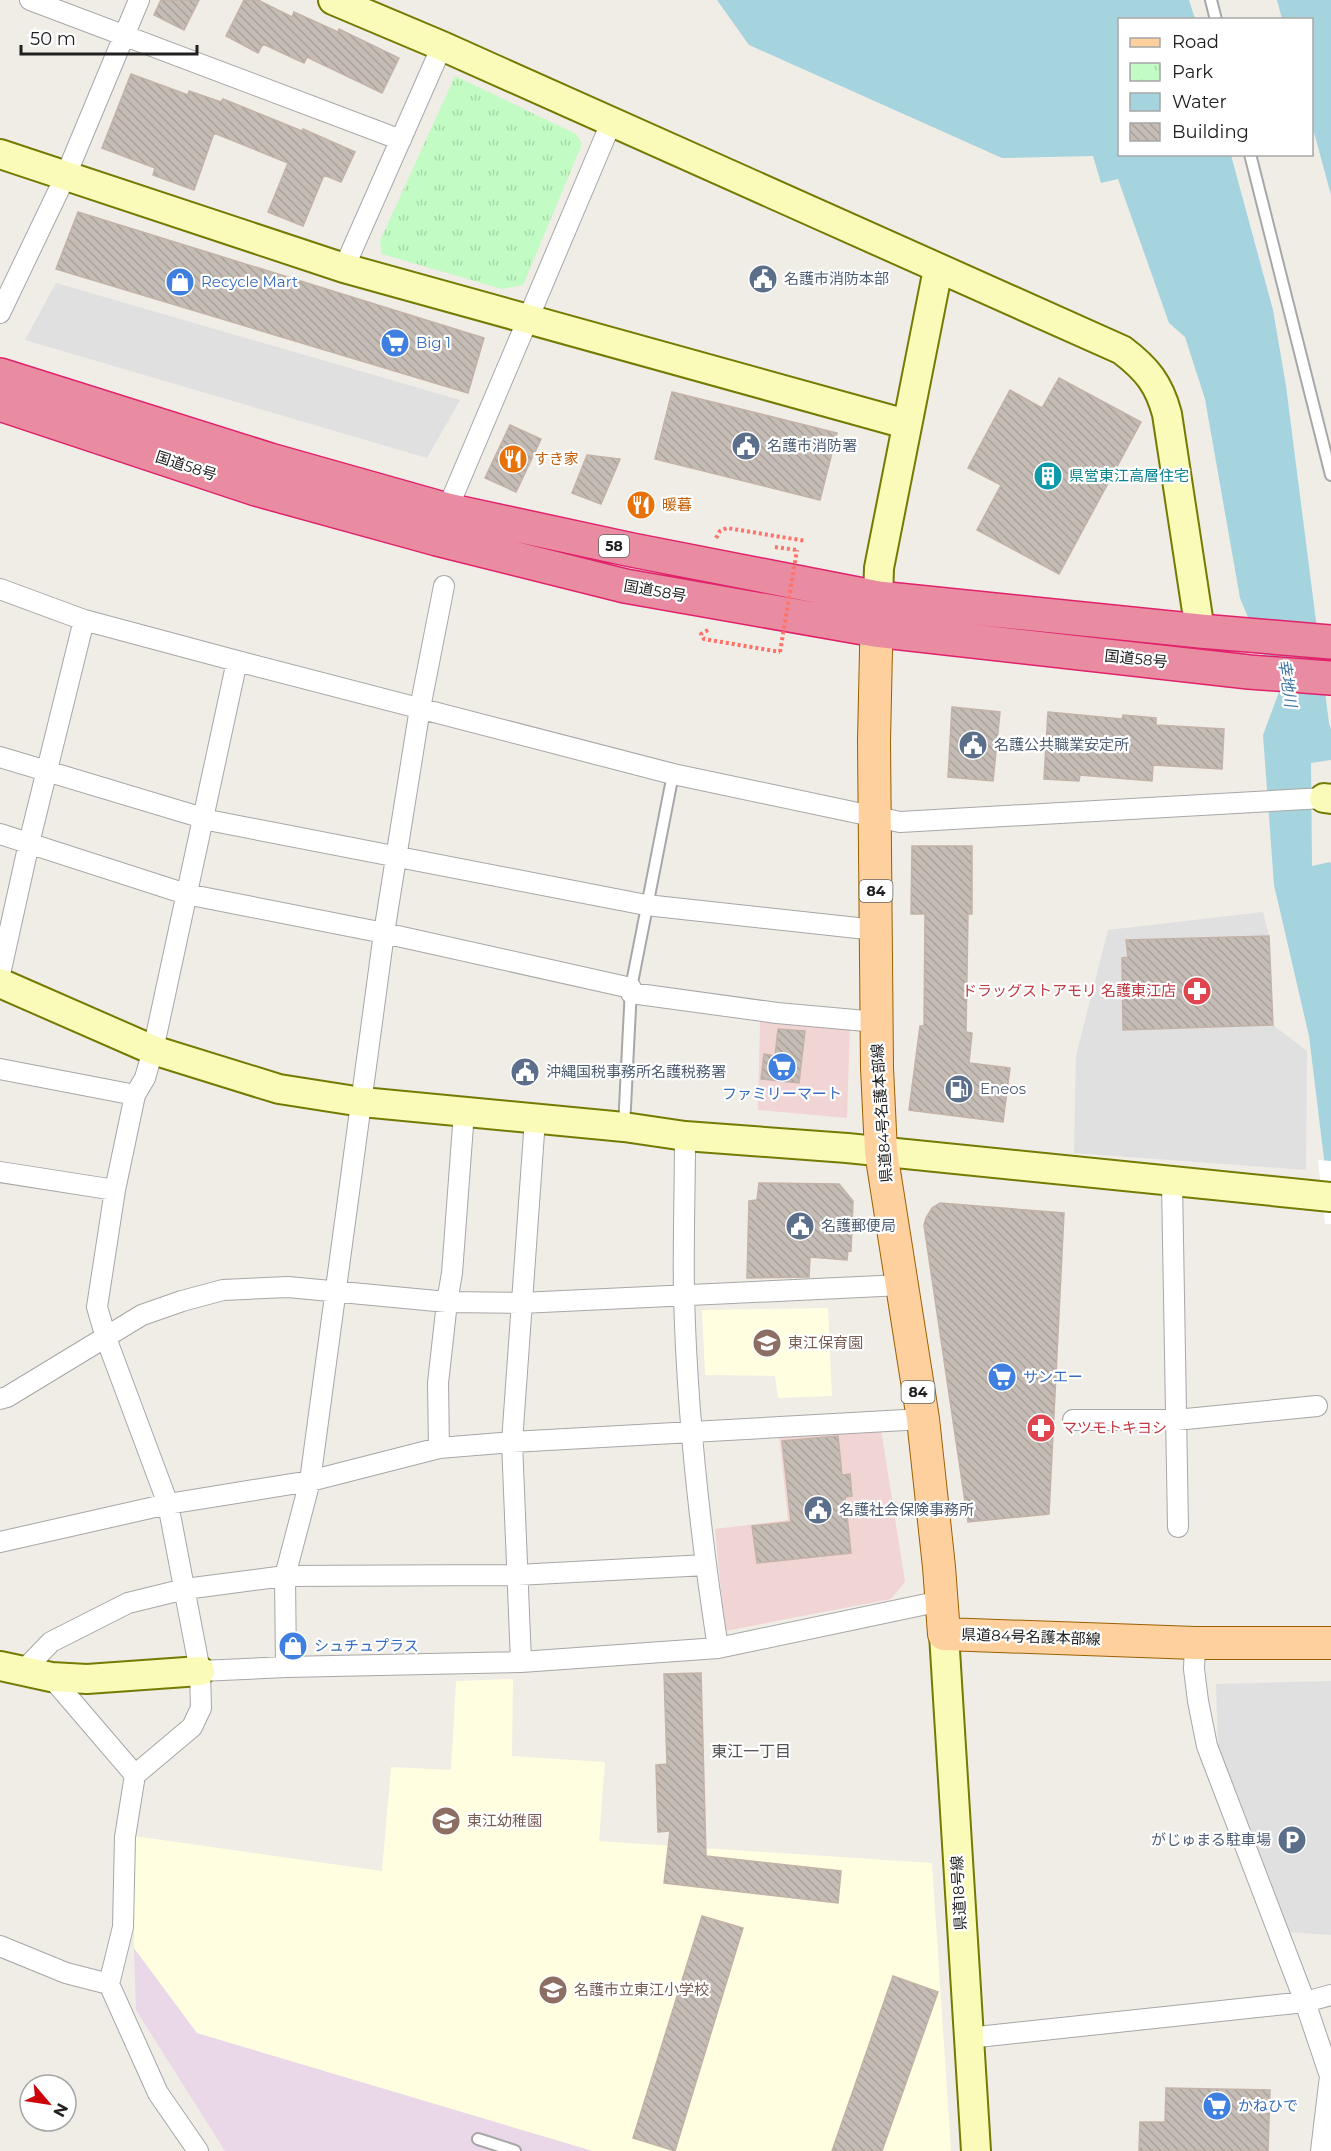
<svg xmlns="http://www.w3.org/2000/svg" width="1331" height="2151" font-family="Montserrat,'Noto Sans JP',sans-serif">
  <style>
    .commercial { fill: #f1d5d5 }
    .industrial { fill: #ead7e7 }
    .education { fill: #fffee0 }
    .park { fill: url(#park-tufts) }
    .parking { fill: #e0e0e0 }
    .water { fill: #a5d4df }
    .pier { fill: #fff }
    .building { fill: url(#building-back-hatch); stroke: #c3b2a7; stroke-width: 1.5 }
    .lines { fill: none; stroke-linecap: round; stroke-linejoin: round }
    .lane-casing { stroke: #a7a7a7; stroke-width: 14 }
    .street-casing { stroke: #a7a7a7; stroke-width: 22 }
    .secondary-casing { stroke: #737b02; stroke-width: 32 }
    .primary-casing { stroke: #9b6100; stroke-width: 34 }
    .highway-casing { stroke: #e0216b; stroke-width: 36 }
    .path { stroke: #fe726a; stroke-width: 4; stroke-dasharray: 3 3; stroke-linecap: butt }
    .lane { stroke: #fff; stroke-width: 10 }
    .street { stroke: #fff; stroke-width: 20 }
    .secondary { stroke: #fbfbb9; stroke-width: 28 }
    .primary { stroke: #fed09d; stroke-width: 32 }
    .highway { stroke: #ea8ca1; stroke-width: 33 }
    .path-bridge { stroke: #fe726a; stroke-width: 4; stroke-dasharray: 3 3; stroke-linecap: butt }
    .labels { text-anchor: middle; stroke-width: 4.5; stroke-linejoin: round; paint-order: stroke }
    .shield { fill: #fff; stroke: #636363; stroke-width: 1.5 }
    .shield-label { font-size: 14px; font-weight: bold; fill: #202020 }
    .service-label { font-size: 15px; fill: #4e5e75; stroke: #fff; text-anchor: start }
    .shop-label { font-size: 15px; fill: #366cbe; stroke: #fff; text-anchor: start }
    .food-label { font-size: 15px; fill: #c56008; stroke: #fff; text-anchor: start }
    .street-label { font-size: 15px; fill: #202020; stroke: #fff }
    .culture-label { font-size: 15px; fill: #0d838f; stroke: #fff; text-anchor: start }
    .health-label { font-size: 15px; fill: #be3a42; stroke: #fff; text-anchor: end }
    .education-label { font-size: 15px; fill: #785e54; stroke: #fff; text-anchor: start }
    .water-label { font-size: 16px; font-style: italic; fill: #4277a3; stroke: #fff }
    .neighbourhood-label { font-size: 16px; fill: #535353; stroke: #fff }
  </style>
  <defs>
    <pattern id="park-tufts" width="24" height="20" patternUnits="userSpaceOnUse" patternTransform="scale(1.5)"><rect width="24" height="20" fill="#c2fbc4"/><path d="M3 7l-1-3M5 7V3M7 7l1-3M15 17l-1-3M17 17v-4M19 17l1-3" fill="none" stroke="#a6d7a8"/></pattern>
    <pattern id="building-back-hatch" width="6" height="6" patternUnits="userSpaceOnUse" patternTransform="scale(1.5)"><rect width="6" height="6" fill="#c5bcb5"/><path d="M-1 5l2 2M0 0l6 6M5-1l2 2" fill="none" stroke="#a9a19b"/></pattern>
  </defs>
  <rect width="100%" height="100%" fill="#f0ece6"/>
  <path class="commercial" d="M760,1021L850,1025L847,1118L758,1110Z
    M881,1429L905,1582L891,1599L725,1631L715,1529L788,1520L779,1435Z"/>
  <path class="industrial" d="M134,1948L197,2033L593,2151H225L136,2010Z"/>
  <path class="education" d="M828,1308L832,1396L778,1398L775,1376L705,1375L702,1310Z
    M513,1679L512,1756L605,1762L599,1841L932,1863L951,2151H593L197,2033L134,1948V1836L382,1871L391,1767L451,1770L456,1681Z"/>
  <path class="park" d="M455,76L576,134L582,144L523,285L502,289L382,254L380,241Z"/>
  <path class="parking" d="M56,283L460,400L427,458L25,340Z
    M1263,912L1269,936L1127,940L1128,957L1122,958L1123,1030L1273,1025L1307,1051L1306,1170L1074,1153L1076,1056L1108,930Z
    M1331,1681V1935L1287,1932L1218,1747L1216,1684Z"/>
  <path class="water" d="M717,0H1189L1195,19L1120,20V154L1231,155L1273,310L1286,386L1329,723L1331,729V760L1311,763L1312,866L1330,862L1331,864V1216L1309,1036L1274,885L1263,735L1279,692L1240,598L1205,399L1185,337L1169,323L1118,179L1101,183L1093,156L1002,158L749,45Z
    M1277,0H1331V195L1312,125V20L1282,19Z"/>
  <path class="pier" d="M1318,1160L1331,1161V1224H1325Z"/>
  <path class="building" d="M161,0H199L184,30L154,15Z
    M244,0H258L292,17L294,12L338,32L339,29L399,58L382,93L307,57L304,63L263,44L258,53L226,36Z
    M131,74L188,95L189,91L221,102L223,99L302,131L303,129L355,152L341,182L324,175L303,226L268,212L288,163L214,133L194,190L153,175L155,168L102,148Z
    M78,212L484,338L468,393L56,269Z
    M1059,378L1141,422L1059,574L977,530L1001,485L968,468L1010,390L1042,408Z
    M672,392L837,433L820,500L655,459Z
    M510,425L541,439L516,492L485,478Z
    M587,455L620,459L601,504L572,493Z
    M952,707L1000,712L993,781L948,777Z
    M1048,712L1122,719L1123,715L1156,718V725L1224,729L1222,769L1153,765L1152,781L1080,775L1079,781L1044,779Z
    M912,846H972V914H968L966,1032L972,1033L969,1063L1010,1068L1003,1122L909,1110L920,1026H924L925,914H911Z
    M1269,936L1273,1025L1123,1030L1122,958L1128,957L1126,940Z
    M778,1029L805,1031L799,1083L761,1079L764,1054L775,1056Z
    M759,1183L839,1184L853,1201L851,1251L848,1250L847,1260L810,1257L809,1277L747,1278L749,1201L757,1200Z
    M940,1203L1064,1213L1049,1514L968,1522L924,1225L926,1218L932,1208Z
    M838,1436L842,1475L850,1474L852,1496L845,1497L851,1553L757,1563L752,1526L791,1522L782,1441Z
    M701,1673L706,1856L841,1871L838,1903L664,1883L670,1831L658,1832L656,1765L667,1764L664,1674Z
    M702,1916L743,1928L675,2151L633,2138Z
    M893,1976L938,1992L882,2151H832Z
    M1166,2088L1270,2090L1268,2151H1139L1140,2122H1165Z"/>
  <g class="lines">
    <g class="lane-casing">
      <path id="lane" d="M1211,0L1216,20
        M1250,154L1331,475
        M624,1127L631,988L673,774
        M478,2139L515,2151"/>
    </g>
    <g class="street-casing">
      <path id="street" d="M30,0L401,140
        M344,268L442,46
        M0,313L66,175L139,0
        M447,510L611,123
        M0,589L84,620L237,661L673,774L900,822L1324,798
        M0,757L213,821L646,905L876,930
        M0,834L186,894L384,933L631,988
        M0,974L29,843L84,620
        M631,993L777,1013L877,1022
        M0,1069L135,1095
        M685,1136C685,1189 683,1242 684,1295C687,1413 700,1532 718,1648
        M0,1172L115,1190
        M1172,1182L1178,1527
        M0,1399L7,1397L142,1315L182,1301L223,1290L288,1287L447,1302L521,1303L902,1285
        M1073,1420H1176L1317,1406
        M439,1448L438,1383L447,1302L452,1273L464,1112
        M0,1542L168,1504L310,1481L439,1448L512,1442L923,1419
        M1195,1643L1194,1669L1198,1701L1207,1746L1305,2002L1330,2076L1321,2151
        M521,1662L512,1442L535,1119
        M286,1667L285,1576L310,1481L384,933L420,708L444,586
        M200,1671L286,1667L521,1662L718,1648L941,1601
        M22,1672L51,1642L128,1603L185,1589L285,1576L517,1575L706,1565
        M51,1677L135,1775
        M0,1946L66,1973L109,1984
        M968,2038L1305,2002L1331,1995
        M198,2151L158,2093L109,1984L123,1927L125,1837L135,1775L192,1727L201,1708L200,1671L168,1504L106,1338L97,1307L115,1190L135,1095L145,1078L153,1050L237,661"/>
    </g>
    <g class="secondary-casing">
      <path id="secondary" d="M333,0L442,46L1122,350C1147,369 1159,384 1167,414L1200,631
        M0,154L344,268L906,424
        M878,598L879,568L938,269
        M1324,798L1331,799
        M0,983L153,1050L279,1089L362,1102L624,1127L685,1136L847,1148L1331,1197
        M944,1634L976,2151
        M0,1666L51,1677L87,1679L200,1671"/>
    </g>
    <g class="primary-casing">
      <path id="primary" d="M877,605L874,741L877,1068L881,1152L923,1419L939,1567L944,1634L1195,1643H1331"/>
    </g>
    <g class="highway-casing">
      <path id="highway" d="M0,375L270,460L447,510L632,550L878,598L1200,631L1331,642
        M0,404L256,489L437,539L625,586L875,630L1249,672L1331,678"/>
    </g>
    <path class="path" d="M716,538L720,531L727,528L806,541
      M775,547L797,550
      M708,630L701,634L704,639L780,652"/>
    <use href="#lane" class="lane"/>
    <use href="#street" class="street"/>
    <use href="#secondary" class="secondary"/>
    <use href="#primary" class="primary"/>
    <use href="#highway" class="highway"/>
    <path class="path-bridge" d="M780,652L797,550"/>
  </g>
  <defs>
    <g id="civic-disc" transform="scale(1.5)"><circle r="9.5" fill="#5c6f8a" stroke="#fff"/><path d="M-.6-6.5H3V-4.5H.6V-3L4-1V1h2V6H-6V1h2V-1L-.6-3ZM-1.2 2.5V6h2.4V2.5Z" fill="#fff"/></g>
    <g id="shop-disc" transform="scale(1.5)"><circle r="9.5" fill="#3f7fe0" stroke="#fff"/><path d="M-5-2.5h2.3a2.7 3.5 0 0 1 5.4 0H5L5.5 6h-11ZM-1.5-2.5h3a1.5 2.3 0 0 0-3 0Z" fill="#fff"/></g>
    <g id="supermarket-disc" transform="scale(1.5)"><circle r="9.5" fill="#3f7fe0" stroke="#fff"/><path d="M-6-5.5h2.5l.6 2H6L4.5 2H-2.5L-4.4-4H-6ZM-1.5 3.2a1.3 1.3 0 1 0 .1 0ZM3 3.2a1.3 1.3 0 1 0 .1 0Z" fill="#fff"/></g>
    <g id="restaurant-disc" transform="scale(1.5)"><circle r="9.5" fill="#e8710a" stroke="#fff"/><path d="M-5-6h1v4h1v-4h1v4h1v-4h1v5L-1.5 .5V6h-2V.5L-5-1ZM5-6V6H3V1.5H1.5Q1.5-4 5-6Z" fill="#fff"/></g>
    <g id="building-disc" transform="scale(1.5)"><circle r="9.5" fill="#0f9aa8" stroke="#fff"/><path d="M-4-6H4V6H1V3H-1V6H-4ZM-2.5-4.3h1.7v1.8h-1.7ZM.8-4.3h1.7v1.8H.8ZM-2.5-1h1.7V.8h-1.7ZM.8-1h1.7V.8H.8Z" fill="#fff"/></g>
    <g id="pharmacy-disc" transform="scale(1.5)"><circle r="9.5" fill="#e0444e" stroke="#fff"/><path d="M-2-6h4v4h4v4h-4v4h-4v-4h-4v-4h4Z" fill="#fff"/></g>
    <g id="fuel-disc" transform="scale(1.5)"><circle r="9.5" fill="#5c6f8a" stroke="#fff"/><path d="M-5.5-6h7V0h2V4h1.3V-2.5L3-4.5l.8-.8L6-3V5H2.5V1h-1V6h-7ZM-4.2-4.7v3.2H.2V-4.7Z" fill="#fff"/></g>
    <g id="school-disc" transform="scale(1.5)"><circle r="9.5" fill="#8d6e63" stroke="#fff"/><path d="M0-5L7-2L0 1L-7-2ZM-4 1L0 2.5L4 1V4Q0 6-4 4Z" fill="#fff"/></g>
    <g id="parking-disc" transform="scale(1.5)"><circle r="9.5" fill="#5c6f8a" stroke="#fff"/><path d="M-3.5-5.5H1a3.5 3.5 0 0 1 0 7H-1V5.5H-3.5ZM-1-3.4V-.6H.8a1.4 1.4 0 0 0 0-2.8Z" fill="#fff"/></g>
  </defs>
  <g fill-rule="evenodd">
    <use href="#civic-disc" x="763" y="279"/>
    <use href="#shop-disc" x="180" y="282"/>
    <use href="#supermarket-disc" x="395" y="343"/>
    <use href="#civic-disc" x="746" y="446"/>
    <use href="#restaurant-disc" x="513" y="459"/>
    <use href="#building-disc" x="1048" y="476"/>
    <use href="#restaurant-disc" x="641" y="505"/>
    <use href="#civic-disc" x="973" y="745"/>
    <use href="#pharmacy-disc" x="1197" y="991"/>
    <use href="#supermarket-disc" x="782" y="1067"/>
    <use href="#civic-disc" x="525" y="1072"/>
    <use href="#fuel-disc" x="959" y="1089"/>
    <use href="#civic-disc" x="800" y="1226"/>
    <use href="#school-disc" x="767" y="1343"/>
    <use href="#supermarket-disc" x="1002" y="1377"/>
    <use href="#pharmacy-disc" x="1041" y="1428"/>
    <use href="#civic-disc" x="818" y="1510"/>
    <use href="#shop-disc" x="293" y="1646"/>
    <use href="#school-disc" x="446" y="1821"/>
    <use href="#parking-disc" x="1292" y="1840"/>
    <use href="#school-disc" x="553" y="1990"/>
    <use href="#supermarket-disc" x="1217" y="2106"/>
  </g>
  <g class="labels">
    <g class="shield">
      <rect x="599" y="535" width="30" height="22" rx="4.5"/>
      <rect x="859.5" y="880" width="33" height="22" rx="4.5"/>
      <rect x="901.5" y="1381" width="33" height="22" rx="4.5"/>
    </g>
    <g class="shield-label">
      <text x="614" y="551">58</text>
      <text x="876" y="896">84</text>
      <text x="918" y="1397">84</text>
    </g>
    <g class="service-label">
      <text x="784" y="284">名護市消防本部</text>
      <text x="767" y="451">名護市消防署</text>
      <text x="994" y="750">名護公共職業安定所</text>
      <text x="546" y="1077">沖縄国税事務所名護税務署</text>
      <text x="980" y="1094">Eneos</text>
      <text x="821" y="1231">名護郵便局</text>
      <text x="839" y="1515">名護社会保険事務所</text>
      <text x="1271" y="1845" text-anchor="end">がじゅまる駐車場</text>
    </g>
    <g class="shop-label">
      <text x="201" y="287">Recycle Mart</text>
      <text x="416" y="348">Big 1</text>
      <text x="782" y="1099" text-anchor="middle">ファミリーマート</text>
      <text x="1023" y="1382">サンエー</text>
      <text x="314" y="1651">シュチュプラス</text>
      <text x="1238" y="2111">かねひで</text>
    </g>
    <g class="food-label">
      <text x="534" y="464">すき家</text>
      <text x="662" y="510">暖暮</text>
    </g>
    <g class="street-label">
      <text transform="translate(186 466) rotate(18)" y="5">国道58号</text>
      <text transform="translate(655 591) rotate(10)" y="5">国道58号</text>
      <text transform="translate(1136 659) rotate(6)" y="5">国道58号</text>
      <text transform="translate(882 1113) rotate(-94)" y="5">県道84号名護本部線</text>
      <text transform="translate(1031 1637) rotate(2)" y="5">県道84号名護本部線</text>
      <text transform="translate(959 1893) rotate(-93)" y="5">県道18号線</text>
    </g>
    <g class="culture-label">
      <text x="1069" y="481">県営東江高層住宅</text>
    </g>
    <g class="health-label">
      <text x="1176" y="996">ドラッグストアモリ 名護東江店</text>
      <text x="1062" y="1433" text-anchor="start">マツモトキヨシ</text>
    </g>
    <g class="education-label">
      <text x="788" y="1348">東江保育園</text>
      <text x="467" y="1826">東江幼稚園</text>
      <text x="574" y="1995">名護市立東江小学校</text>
    </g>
    <g class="water-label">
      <text transform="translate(1288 683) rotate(82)" y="6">幸地川</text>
    </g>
    <g class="neighbourhood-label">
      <text x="751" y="1757">東江一丁目</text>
    </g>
  </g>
  <rect x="1118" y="18" width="195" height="138" fill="#ffffff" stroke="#a6a6a6" stroke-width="1.5"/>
  <rect x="1130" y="38" width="30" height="9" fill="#fed09d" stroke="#a6a6a6" stroke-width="1.5"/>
  <text x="1172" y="48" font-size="18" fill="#202020">Road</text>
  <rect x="1130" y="63" width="30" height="18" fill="url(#park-tufts)" stroke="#a6a6a6" stroke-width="1.5"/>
  <text x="1172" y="78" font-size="18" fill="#202020">Park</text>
  <rect x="1130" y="93" width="30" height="18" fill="#a5d4df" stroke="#a6a6a6" stroke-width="1.5"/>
  <text x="1172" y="108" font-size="18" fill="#202020">Water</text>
  <rect x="1130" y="123" width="30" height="18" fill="url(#building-back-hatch)" stroke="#a6a6a6" stroke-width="1.5"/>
  <text x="1172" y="138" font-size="18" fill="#202020">Building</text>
  <g transform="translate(48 2103) rotate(119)"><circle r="28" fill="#ffffff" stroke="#a6a6a6" stroke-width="1.5"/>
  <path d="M0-4.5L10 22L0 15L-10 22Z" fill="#cf0009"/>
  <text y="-9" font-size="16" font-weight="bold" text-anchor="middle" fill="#202020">N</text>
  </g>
  <path d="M21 45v9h176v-9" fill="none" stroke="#202020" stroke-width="3"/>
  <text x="30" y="45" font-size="18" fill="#202020" stroke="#ffffff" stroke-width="4.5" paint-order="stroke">50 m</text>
</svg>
